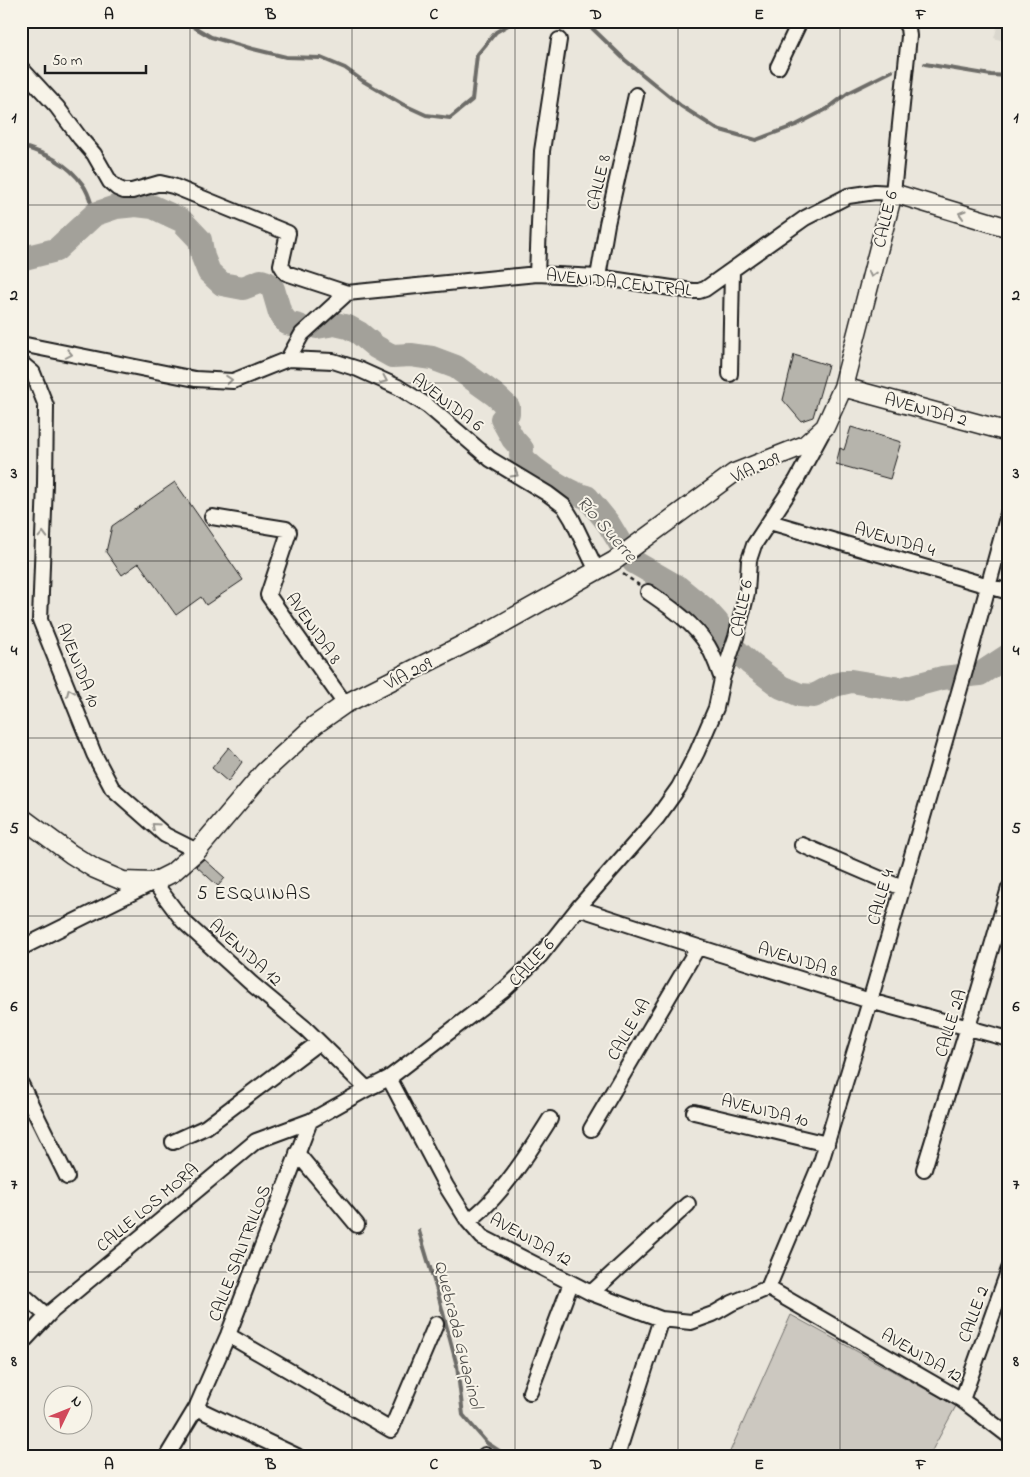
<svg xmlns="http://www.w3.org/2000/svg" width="1030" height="1477" font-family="'Indie Flower',sans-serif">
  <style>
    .built { fill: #dad7ce }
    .green { fill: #ccc8c0; stroke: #74726e }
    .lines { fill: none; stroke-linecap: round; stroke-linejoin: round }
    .stream { stroke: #6d6c68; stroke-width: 4 }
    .river { stroke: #a3a19a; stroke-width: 24 }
    .building { fill: #b6b4ac; stroke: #1c1c1c }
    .minor-casing { stroke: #1c1c1c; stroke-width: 18 }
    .major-casing { stroke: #1c1c1c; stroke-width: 21 }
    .path { stroke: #1c1c1c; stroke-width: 2.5; stroke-dasharray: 4 4; stroke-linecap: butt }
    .minor { stroke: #f7f3e8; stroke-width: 14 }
    .major { stroke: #f7f3e8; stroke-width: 18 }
    .oneway { stroke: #94928c }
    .grid { fill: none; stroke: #1c1c1c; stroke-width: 1; stroke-opacity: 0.55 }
    .labels { text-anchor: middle; stroke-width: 4; stroke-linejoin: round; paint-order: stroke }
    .street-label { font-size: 18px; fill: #1c1c1c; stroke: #f7f3e8 }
    .water-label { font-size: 19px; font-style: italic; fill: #52514e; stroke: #f7f3e8 }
    .neighbourhood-label { font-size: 19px; letter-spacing: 1px; fill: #1c1c1c; stroke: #f7f3e8 }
    .neatline { fill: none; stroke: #1c1c1c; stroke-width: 2 }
    .grid-label { font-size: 16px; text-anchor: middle; font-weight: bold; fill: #1c1c1c }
  </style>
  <rect width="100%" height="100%" fill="#eae6dc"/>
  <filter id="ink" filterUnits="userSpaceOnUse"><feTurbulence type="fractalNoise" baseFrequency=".02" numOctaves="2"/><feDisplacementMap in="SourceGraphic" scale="10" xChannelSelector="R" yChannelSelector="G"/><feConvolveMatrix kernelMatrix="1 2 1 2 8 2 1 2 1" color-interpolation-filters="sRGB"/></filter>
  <g filter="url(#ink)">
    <path class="built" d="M999,21H1009V43L994,38Z"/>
    <path class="green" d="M791,1315L956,1406L929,1456H728Z"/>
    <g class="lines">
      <path class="stream" d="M184,21L211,37L253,49L286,57L321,58L345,68L363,81L402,104L426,115L450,118L472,100L477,55L496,32L515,21
        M575,21L591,27L625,60L681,106L717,129L756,140L796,125L827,109L848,93L892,71
        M925,64L991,75L1009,76
        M21,146C46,154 67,162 83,185C89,193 91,204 95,214
        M419,1231L438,1294L457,1366L463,1415L487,1443L507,1456"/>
      <path class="river" d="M21,257L24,258L56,250L95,214L116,207L136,205L153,207L181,220L200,240L203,257L209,272L222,284L243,288L261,281L267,283L273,289L280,313L287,323L299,326
        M317,327L335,324L348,327L359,333L376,347L392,356L411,355L432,358L456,367L495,395L508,407V413L502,419L513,439L522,449L521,456C533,470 569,494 587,497L608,523L623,548L634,562L679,588L706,610L717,622L729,644L751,664L781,687L800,695L814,696L834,685L851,681L901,689L942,678L980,674L1009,655"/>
    </g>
    <path class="building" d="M794,355L828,365L813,417L801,421L783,400Z
      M851,427L901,442L890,479L836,464L840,448L844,450Z
      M175,482L243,580L206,605L201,597L176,615L139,563L122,575L106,552L112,526Z
      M229,747L242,762L228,782L212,768Z
      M204,859L225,878L218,886L196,866Z"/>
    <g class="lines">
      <g class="minor-casing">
        <path id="minor" d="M778,67L800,21
          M21,68L57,107L80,138L94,154L110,182L117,188L124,191H132L160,183L173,186L288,233L281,265L286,273L347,293
          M537,274L542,151L559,40
          M598,277L607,224L636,95
          M21,344L195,379L233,381L288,359L333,361L358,369L398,387L428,406L490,459L548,494L564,506L572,519L597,571
          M288,359L302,334L347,293L537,274L598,277L692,291H699L705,289L805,218L848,196L875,192L893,193L909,36L908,28L904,21
          M21,363L33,373L46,406L45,483L40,620L94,754L112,788L165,835L197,851
          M730,374L732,270
          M212,517L286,529L289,532L268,595L345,704
          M770,522L1009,592
          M648,592C670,607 694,623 708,646C714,656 718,668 722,679
          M802,845L902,888
          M578,908L698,947L870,1001L1009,1039
          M21,948L154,882L183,921L252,984L306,1029L367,1089L389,1078L446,1186L468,1221L482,1237L591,1293L661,1319L691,1322L713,1314L732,1303L768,1288
          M389,1078L504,990L540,956L578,908L657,818L679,787L697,752L716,708L722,679L736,637L747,593L749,560L754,545L796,481L822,433
          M21,1084L67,1177
          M694,1112L827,1144
          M591,1129L698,947
          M173,1142L206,1127L319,1042
          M297,1153L357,1225
          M924,1169L968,1027L1009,888
          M468,1221C499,1200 530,1151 550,1119
          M768,1288L821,1162L870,1001L965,671L1009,510
          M768,1288L962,1400L1009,1436
          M21,1293L47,1316
          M591,1293L688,1204
          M228,1335L391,1430L436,1324
          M21,1344L52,1311L256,1141L310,1121
          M530,1392L571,1283
          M962,1400L1009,1269
          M196,1408L297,1456
          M167,1456L196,1408L228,1335L310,1121L367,1089
          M485,1456V1455
          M617,1456L661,1319"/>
      </g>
      <g class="major-casing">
        <path id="major" d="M843,387L1009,432
          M21,817L71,854L95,869L123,881L154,882L172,873L197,851L264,772L315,725L345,704L482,635L614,561L734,473L805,445L825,427L843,387L893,193L1009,228"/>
      </g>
      <path class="path" d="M623,574L639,585"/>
      <use href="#minor" class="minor"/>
      <use href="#major" class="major"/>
    </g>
    <defs><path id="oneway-chevron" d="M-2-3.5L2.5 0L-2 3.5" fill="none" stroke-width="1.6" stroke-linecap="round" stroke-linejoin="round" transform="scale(1.25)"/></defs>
    <g class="oneway">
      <use href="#oneway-chevron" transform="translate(962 214) rotate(-163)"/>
      <use href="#oneway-chevron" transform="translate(872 274) rotate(104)"/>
      <use href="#oneway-chevron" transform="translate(69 354) rotate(11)"/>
      <use href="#oneway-chevron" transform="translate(229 380) rotate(-4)"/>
      <use href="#oneway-chevron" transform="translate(384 380) rotate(24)"/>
      <use href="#oneway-chevron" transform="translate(515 474) rotate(31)"/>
      <use href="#oneway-chevron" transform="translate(43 535) rotate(-88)"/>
      <use href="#oneway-chevron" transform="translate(70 692) rotate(-112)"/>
      <use href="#oneway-chevron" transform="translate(155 826) rotate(-138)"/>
    </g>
  </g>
  <path class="grid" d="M190,21V1456M352,21V1456M515,21V1456M678,21V1456M840,21V1456M21,205H1009M21,383H1009M21,561H1009M21,738H1009M21,916H1009M21,1094H1009M21,1272H1009"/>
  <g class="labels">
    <g class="street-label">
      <text transform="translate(598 182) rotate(-77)" y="6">CALLE 8</text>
      <text transform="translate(885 219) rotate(-77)" y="6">CALLE 6</text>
      <text transform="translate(619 282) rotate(6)" y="6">AVENIDA CENTRAL</text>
      <text transform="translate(448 402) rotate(37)" y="6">AVENIDA 6</text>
      <text transform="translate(926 409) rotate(15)" y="6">AVENIDA 2</text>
      <text transform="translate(755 467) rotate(-24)" y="6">VÍA 209</text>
      <text transform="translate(895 539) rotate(16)" y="6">AVENIDA 4</text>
      <text transform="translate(741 608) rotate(-79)" y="6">CALLE 6</text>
      <text transform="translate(314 628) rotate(55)" y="6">AVENIDA 8</text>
      <text transform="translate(79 665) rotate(68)" y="6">AVENIDA 10</text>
      <text transform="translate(408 673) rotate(-27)" y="6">VÍA 209</text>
      <text transform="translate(880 897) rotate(-74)" y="6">CALLE 4</text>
      <text transform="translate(246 952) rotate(42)" y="6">AVENIDA 12</text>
      <text transform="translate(798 959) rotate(17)" y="6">AVENIDA 8</text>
      <text transform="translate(531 962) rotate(-47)" y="6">CALLE 6</text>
      <text transform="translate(950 1023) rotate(-73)" y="6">CALLE 2A</text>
      <text transform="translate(628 1029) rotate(-60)" y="6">CALLE 4A</text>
      <text transform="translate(765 1110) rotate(14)" y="6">AVENIDA 10</text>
      <text transform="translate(147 1207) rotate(-40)" y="6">CALLE LOS MORA</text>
      <text transform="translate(531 1239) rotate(29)" y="6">AVENIDA 12</text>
      <text transform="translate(239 1253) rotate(-69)" y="6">CALLE SALITRILLOS</text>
      <text transform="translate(973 1314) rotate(-70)" y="6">CALLE 2</text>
      <text transform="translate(922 1355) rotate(30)" y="6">AVENIDA 12</text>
    </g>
    <g class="water-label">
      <text transform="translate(608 528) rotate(49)" y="7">Río Suerre</text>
      <text transform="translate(460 1334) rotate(76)" y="7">Quebrada Guapinol</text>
    </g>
    <g class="neighbourhood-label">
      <text x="254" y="899">5 ESQUINAS</text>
    </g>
  </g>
  <rect width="1030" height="1477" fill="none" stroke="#f7f3e8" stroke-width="55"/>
  <g transform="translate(68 1410) rotate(47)"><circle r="24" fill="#f7f3e8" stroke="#9f9d96"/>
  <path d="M0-4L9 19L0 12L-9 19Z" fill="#d1495b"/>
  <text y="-8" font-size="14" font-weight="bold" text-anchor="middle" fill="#1c1c1c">N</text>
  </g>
  <path d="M45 65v8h101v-8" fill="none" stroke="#1c1c1c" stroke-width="2.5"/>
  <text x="52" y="65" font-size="15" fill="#1c1c1c" stroke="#f7f3e8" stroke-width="4" paint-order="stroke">50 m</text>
  <rect x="28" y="28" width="974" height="1422" class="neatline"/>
  <g class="grid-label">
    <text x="109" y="19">A</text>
    <text x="271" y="19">B</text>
    <text x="434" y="19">C</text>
    <text x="596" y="19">D</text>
    <text x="759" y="19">E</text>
    <text x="921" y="19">F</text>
    <text x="14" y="122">1</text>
    <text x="1016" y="122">1</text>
    <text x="14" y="300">2</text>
    <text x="1016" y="300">2</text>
    <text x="14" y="478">3</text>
    <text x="1016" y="478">3</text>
    <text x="14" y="655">4</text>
    <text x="1016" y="655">4</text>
    <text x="14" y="833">5</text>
    <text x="1016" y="833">5</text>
    <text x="14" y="1011">6</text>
    <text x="1016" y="1011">6</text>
    <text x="14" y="1189">7</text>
    <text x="1016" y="1189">7</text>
    <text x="14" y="1366">8</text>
    <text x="1016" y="1366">8</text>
    <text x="109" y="1469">A</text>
    <text x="271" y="1469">B</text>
    <text x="434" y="1469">C</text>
    <text x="596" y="1469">D</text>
    <text x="759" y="1469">E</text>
    <text x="921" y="1469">F</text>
  </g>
</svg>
